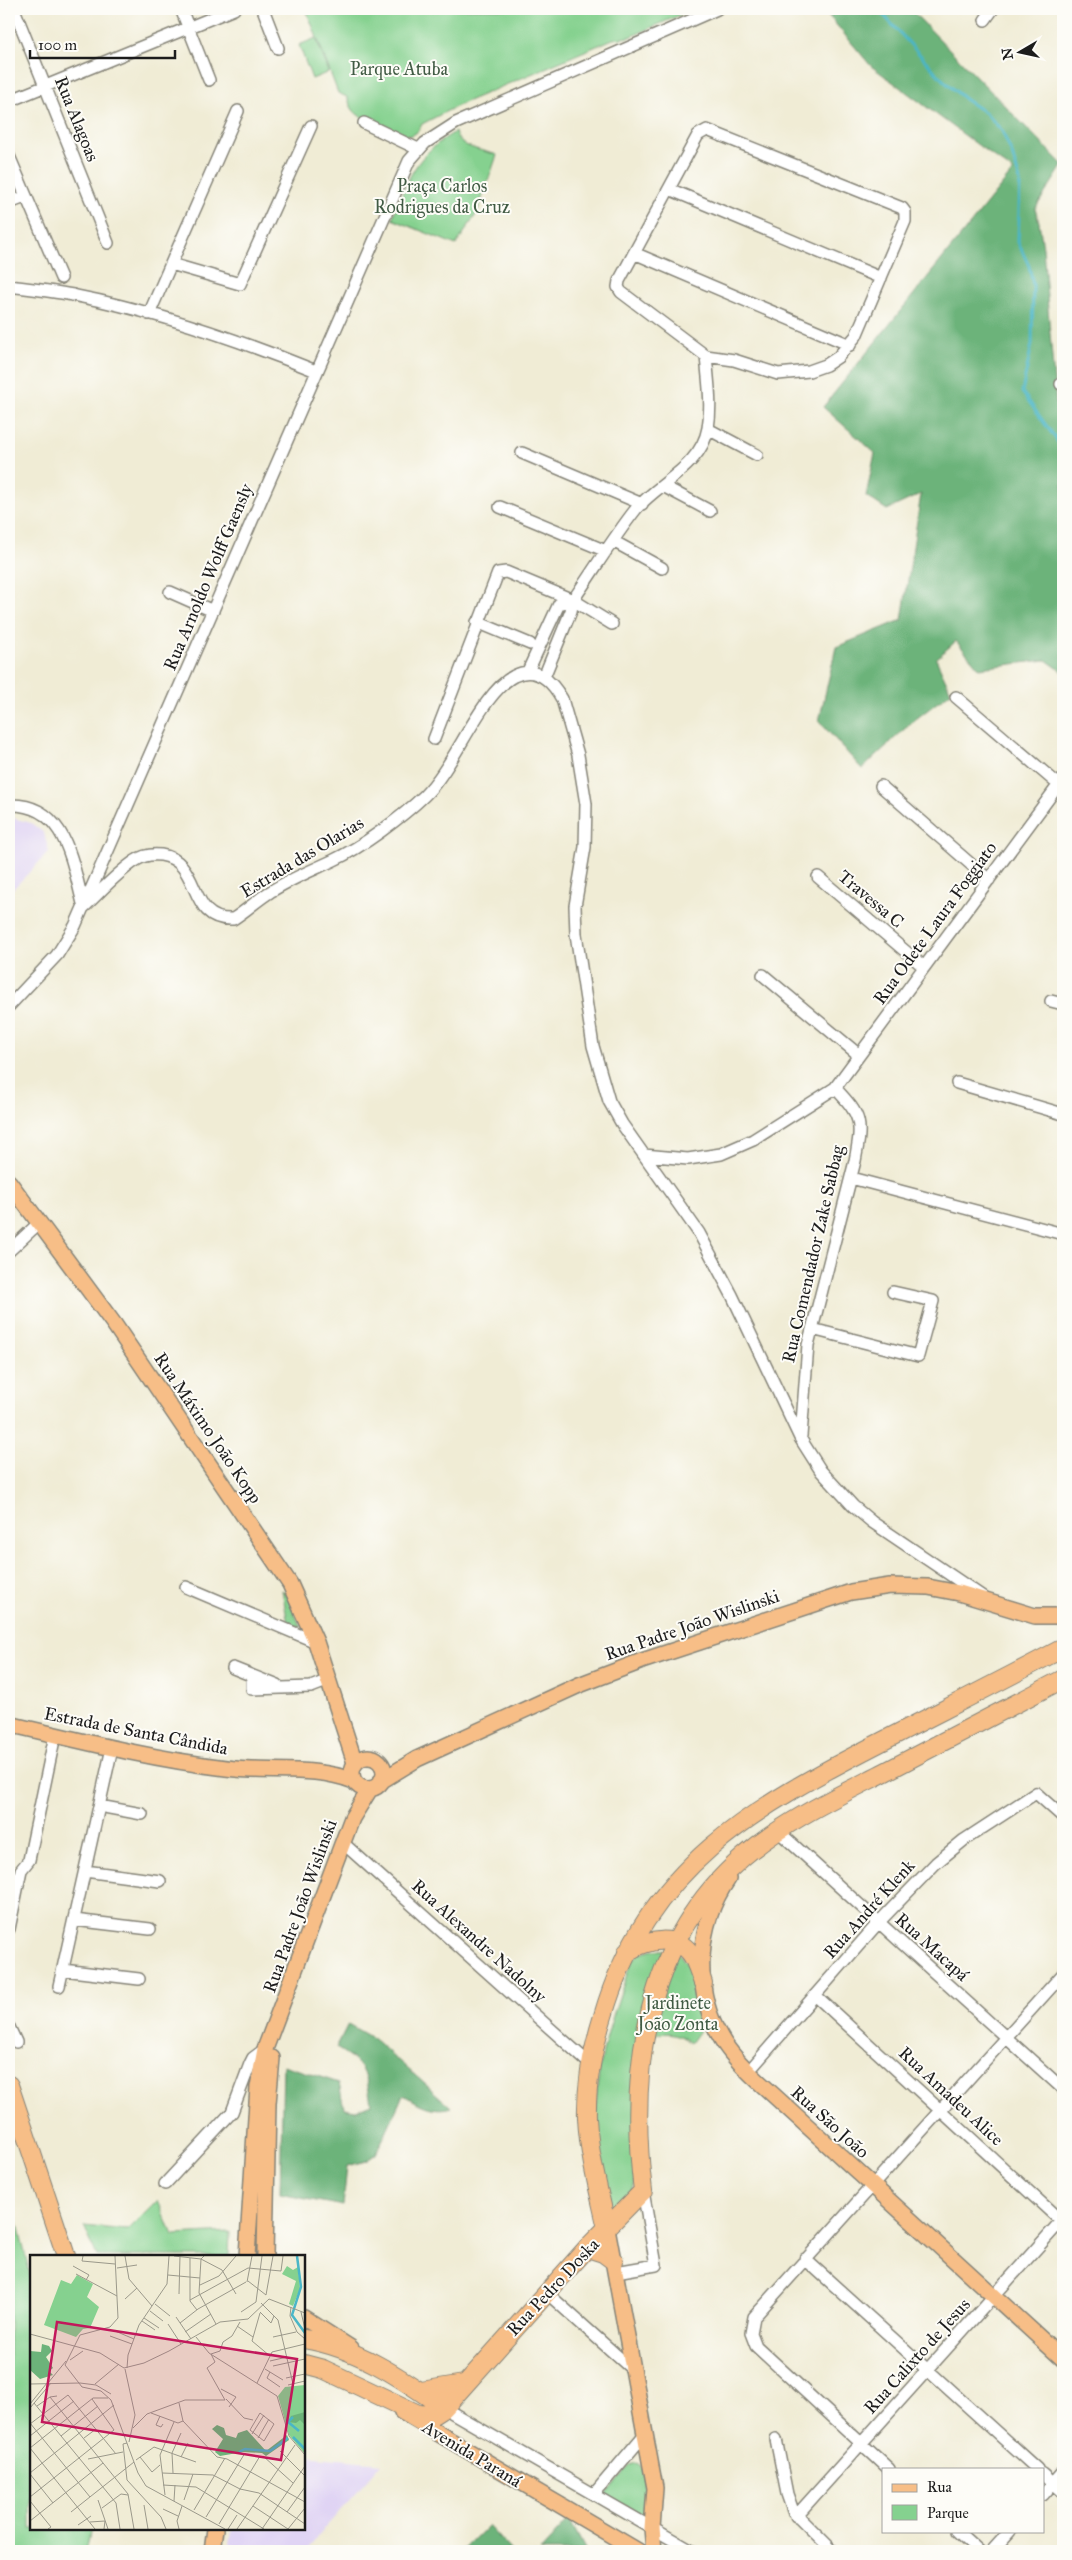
<svg xmlns="http://www.w3.org/2000/svg" width="1072" height="2560" font-family="'IM FELL Great Primer',serif">
  <style>
    .built { fill: #e0d4f4 }
    .green { fill: #85d18f; stroke: #507656 }
    .forest { fill: #6cb37a; stroke: #44684b }
    .lines { fill: none; stroke-linecap: round; stroke-linejoin: round }
    .stream { stroke: #4ab6c7; stroke-width: 3 }
    .minor-casing { stroke: #868478; stroke-width: 14 }
    .major-casing { stroke: #868478; stroke-width: 18 }
    .highway-casing { stroke: #868478; stroke-width: 20 }
    .minor { stroke: #fff; stroke-width: 11 }
    .major { stroke: #f7be87; stroke-width: 15 }
    .highway { stroke: #f7be87; stroke-width: 18 }
    .labels { text-anchor: middle; stroke-width: 4; stroke-linejoin: round; paint-order: stroke }
    .park-label { font-size: 18px; fill: #415b44; stroke: #fdfcf7 }
    .street-label { font-size: 18px; fill: #1c1c1c; stroke: #fdfcf7 }
    .inset-river { fill: none; stroke: #4ab6c7; stroke-width: 2.5 }
    .inset-road { fill: none; stroke: #9b998b; stroke-width: 1 }
    .view { fill: #c2185b; fill-opacity: 0.15; stroke: #c2185b; stroke-width: 2.5 }
    .inset-edge { fill: none; stroke: #1c1c1c; stroke-width: 2.5 }
  </style>
  <rect width="100%" height="100%" fill="#fdfcf7"/>
  <filter id="ink" filterUnits="userSpaceOnUse"><feTurbulence type="fractalNoise" baseFrequency=".02" numOctaves="2"/><feDisplacementMap in="SourceGraphic" scale="10" xChannelSelector="R" yChannelSelector="G"/><feConvolveMatrix kernelMatrix="1 2 1 2 8 2 1 2 1" color-interpolation-filters="sRGB"/></filter>
  <filter id="wash" filterUnits="userSpaceOnUse"><feTurbulence type="fractalNoise" baseFrequency=".0096" numOctaves="4" result="noise"/><feDisplacementMap in="SourceGraphic" scale="20" xChannelSelector="R" yChannelSelector="G"/><feGaussianBlur stdDeviation="1.12" result="paint"/><feColorMatrix in="noise" values="0 0 0 0 0 0 0 0 0 0 0 0 0 0 0 0 0 1.4 0 .05"/><feComposite in="paint" operator="in"/></filter>
  <g filter="url(#wash)">
    <rect width="100%" height="100%" fill="#f0ecd5"/>
    <path class="built" d="M9,817L31,823L44,833L49,852L9,893Z
      M304,2456L382,2463L305,2551H229L232,2529H304Z"/>
    <path class="green" d="M306,9H694L630,37L613,39L461,104L422,124C420,128 418,133 412,135C402,139 365,121 357,114C351,109 350,104 347,97L338,93Z
      M316,38L329,72L312,79L299,45Z
      M455,132C458,148 483,150 497,155L477,213L456,245L392,219C409,177 414,156 455,132Z
      M282,1590L287,1594L301,1628L288,1624Z
      M654,1950H664L634,2183L630,2193L612,2217C607,2188 599,2159 597,2130C591,2071 613,2015 632,1960L639,1954Z
      M677,1952C695,1967 695,2003 703,2025L690,2043C679,2032 667,2032 652,2035L660,2004Z
      M158,2200L173,2235L230,2232L229,2256H97L84,2226L128,2230Z
      M9,2206L14,2207L31,2279V2529H91L86,2551H9Z
      M637,2464L643,2469L647,2492L644,2517L605,2494L629,2466Z"/>
    <path class="forest" d="M823,9H910L1063,165L1035,209L1039,222L1043,248L1056,405L1063,424V672L1046,660L979,668L956,641L936,659L951,692L912,722L862,769L819,721L836,647L902,620L921,494L887,510L866,496L875,453L823,407L1013,171L871,66Z
      M348,2024L374,2039L451,2107C433,2113 419,2103 403,2095L376,2154L366,2161L347,2166L343,2206L280,2194L283,2065L339,2083L344,2108L356,2110L371,2104C366,2071 365,2065 336,2048Z
      M569,2519L586,2551H540Z
      M488,2525L512,2551H462Z"/>
    <g class="lines">
      <path class="stream" d="M878,9L943,80L966,100L986,113L1002,131L1012,154L1020,181L1018,242L1029,266L1033,285L1032,344L1022,392L1061,446"/>
    </g>
  </g>
  <g filter="url(#ink)">
    <g class="lines">
      <g class="minor-casing">
        <path id="minor" d="M14,9L108,243
          M181,9L209,80
          M263,9L278,48
          M985,20L993,9
          M9,101L234,9
          M364,123L418,149
          M707,130L902,208L905,212V221L856,336L838,357L826,365L809,371L778,374L734,360L706,356L621,292L618,287L619,281L698,135Z
          M9,156L61,278
          M669,189L881,278
          M9,203L25,197
          M634,253L850,345
          M171,264L240,284L311,126
          M9,286C31,289 54,291 77,296C159,312 239,340 316,371
          M149,314L238,111
          M1061,384L1063,385
          M708,429L757,455
          M522,453L642,504
          M663,486L710,511
          M500,507L606,551
          M613,541L662,568
          M170,592L213,611
          M477,622L530,644
          M528,671L559,604L573,600
          M544,677L571,611L573,600C594,570 613,538 636,509C659,482 701,467 708,428C712,405 708,379 706,356
          M956,697L1059,785
          M434,739L498,573L506,572L573,600L612,624
          M881,786L989,880
          M9,805C67,803 72,864 84,907
          M818,877L924,967
          M84,907C100,892 117,873 135,861C143,855 152,854 161,855C203,861 186,922 233,919C246,911 257,900 270,892C290,879 313,870 334,860C362,847 402,817 424,796C456,765 480,694 514,676C536,665 552,681 562,699L578,755L586,804L585,847L575,906L576,934L593,1046L609,1101L622,1124L699,1233L732,1295L800,1438L821,1471L853,1506L872,1522L983,1597
          M763,975L859,1055
          M1051,1001L1063,1004
          M9,1006L57,955L75,926L409,161L425,143L456,123L717,9
          M957,1083L1063,1114
          M644,1155L688,1159L721,1154L753,1140L835,1088L1063,779
          M851,1178L1063,1234
          M9,1251L39,1223
          M812,1329L918,1356L933,1301L893,1292
          M801,1436L808,1345L855,1161C862,1123 863,1117 835,1088
          M186,1587L316,1642
          M233,1668L278,1686
          M252,1676V1689L311,1687L329,1680
          M99,1806L142,1814
          M778,1831L1063,2089
          M343,1843L591,2065
          M85,1871L160,1881
          M74,1920L150,1929
          M9,1929L21,1870L29,1860L55,1735
          M63,1970L139,1979
          M59,1986L112,1748
          M815,1995L1063,2223
          M9,2027L16,2042
          M748,2072L879,1922L936,1863L964,1840L1036,1793L1063,1817
          M165,2184L232,2112L250,2064L253,2058L265,2049
          M805,2259L1037,2469
          M616,2272L656,2265L643,2191
          M547,2293L634,2371
          M444,2408L692,2551
          M776,2439L787,2494L793,2511L833,2551
          M889,2469L756,2346L751,2333L754,2317L1063,1974
          M1043,2474L1063,2492
          M594,2494L645,2434
          M1043,2495L1063,2472
          M796,2516L1063,2219
          M957,2531L979,2551
          M992,2551L1010,2531"/>
      </g>
      <g class="major-casing">
        <path id="major" d="M9,1182L114,1324L290,1584L316,1642L355,1763
          M9,1724C81,1741 152,1759 226,1768C269,1774 313,1765 354,1781
          M352 1773a16 16 0 1 1 32 0a16 16 0 1 1-32 0Z
          M381,1781L417,1759L579,1685L642,1661L851,1592L890,1586L928,1587L959,1593L1035,1616H1063
          M728,1879C697,1924 692,1989 721,2038C730,2054 744,2068 758,2081L1063,2359
          M607,2228L655,2488L652,2528L654,2551
          M247,2256L258,2087L265,2049L352,1818L370,1789
          M265,2256L268,2103L272,2058
          M304,2318L351,2348
          M402,2412L638,2551
          M212,2551L215,2529"/>
      </g>
      <g class="highway-casing">
        <path id="highway" d="M627,1952C647,1940 678,1932 693,1957C697,1965 700,1974 703,1983
          M9,2085L66,2256
          M607,2228C599,2192 589,2155 587,2118C586,2084 593,2048 603,2016C646,1867 754,1807 883,1741C943,1710 1003,1680 1063,1648
          M587,2248L603,2253L614,2261
          M304,2339C356,2347 402,2378 444,2408
          M304,2364L323,2369L418,2414L433,2415L444,2408L587,2248L643,2191C628,2069 645,1941 743,1857C785,1821 836,1797 885,1772C945,1741 1004,1710 1063,1679
          M421,2391L464,2384"/>
      </g>
      <use href="#minor" class="minor"/>
      <use href="#major" class="major"/>
      <use href="#highway" class="highway"/>
    </g>
  </g>
  <g class="labels">
    <g class="park-label">
      <text x="399" y="75">Parque Atuba</text>
      <text x="442" y="192">Praça Carlos<tspan x="442" dy="21">Rodrigues da Cruz</tspan></text>
      <text x="678" y="2009">Jardinete<tspan x="678" dy="21">João Zonta</tspan></text>
    </g>
    <g class="street-label">
      <text transform="translate(77 119) rotate(68)" y="6">Rua Alagoas</text>
      <text transform="translate(208 577) rotate(-67)" y="6">Rua Arnoldo Wolff Gaensly</text>
      <text transform="translate(302 857) rotate(-31)" y="6">Estrada das Olarias</text>
      <text transform="translate(871 899) rotate(40)" y="6">Travessa C</text>
      <text transform="translate(935 923) rotate(-54)" y="6">Rua Odete Laura Foggiato</text>
      <text transform="translate(813 1254) rotate(-77)" y="6">Rua Comendador Zake Sabbag</text>
      <text transform="translate(208 1428) rotate(56)" y="6">Rua Máximo João Kopp</text>
      <text transform="translate(692 1625) rotate(-19)" y="6">Rua Padre João Wislinski</text>
      <text transform="translate(136 1731) rotate(11)" y="6">Estrada de Santa Cândida</text>
      <text transform="translate(300 1906) rotate(-70)" y="6">Rua Padre João Wislinski</text>
      <text transform="translate(869 1909) rotate(-48)" y="6">Rua André Klenk</text>
      <text transform="translate(479 1941) rotate(42)" y="6">Rua Alexandre Nadolny</text>
      <text transform="translate(932 1947) rotate(42)" y="6">Rua Macapá</text>
      <text transform="translate(951 2096) rotate(43)" y="6">Rua Amadeu Alice</text>
      <text transform="translate(830 2122) rotate(42)" y="6">Rua São João</text>
      <text transform="translate(553 2287) rotate(-47)" y="6">Rua Pedro Doska</text>
      <text transform="translate(917 2356) rotate(-48)" y="6">Rua Calixto de Jesus</text>
      <text transform="translate(472 2454) rotate(31)" y="6">Avenida Paraná</text>
    </g>
  </g>
  <g transform="translate(30 2255)">
    <rect width="275" height="275" fill="#f0ecd5"/>
    <path d="M257,11L263,15L268,12L270,34L263,51L259,49L266,26L252,19ZM47,20L63,29L57,42L69,52L60,73L53,74L46,82L14,70L31,25L41,29ZM275,130V199L259,180L248,141L255,132Z" fill="#85d18f"/>
    <path d="M12,89L19,91L22,96L16,102L23,113L19,116L23,120L10,124L0,115V96L11,97ZM275,157V170L270,165L266,168L258,167L261,161ZM187,170L194,173L196,180L206,183L208,178L217,175L236,196L257,180L259,185L236,201L232,198L213,197L190,201L185,197L193,184L182,174Z" fill="#6cb37a"/>
    <path class="inset-river" d="M267,1L271,32L262,60L275,78M263,162L258,167L269,176M263,182L275,194M209,197L215,194L240,196L258,183"/>
    <path class="inset-road" d="M53,1L52,6L85,9M85,1L88,63L80,72L50,80L35,110L52,132L71,136L81,145L108,218L116,231L195,274M95,1L99,24L122,51M144,1L171,4L192,15M174,1L171,4L169,38L186,69M160,3V46L167,55M43,11L59,20L56,25M87,13L107,10M192,15L206,39M46,19L87,41M138,20L170,23M218,26L236,40L243,1M217,27L222,1M170,30L189,21L206,1M149,39L150,1M95,44L107,33M160,45L218,13L251,16L253,1M231,48L248,65L263,129M125,49L140,61M261,52L260,61L267,77L275,84M120,56L133,66M211,57L226,47L232,1M230,57L241,68L244,61M271,57L275,74M230,58L222,86L240,101M146,62L161,84M114,63L129,73M112,66L125,75M150,68L168,54L216,27M138,69L151,89M207,71L223,82M85,76L104,84M155,77L181,59M0,79L70,98L94,113M80,81L102,89M166,82L179,98L247,141M243,82L266,77M181,99L190,96L193,87L202,81L210,67M40,105L53,96M240,106L257,102M243,111L275,104M94,113L114,108L139,96L190,67L218,64L239,44L275,58M97,113L98,100L109,70L137,29L139,1M95,114L105,160L99,187M235,114L253,125M240,117L237,123L250,132M256,123L275,119M18,128L36,106M50,128L66,130L81,139M227,128L242,97L275,89M0,129L50,128M65,129L89,109M258,130L275,126M191,134L206,142L199,152M247,141L259,181L275,200M20,142L98,239L104,274M196,144L214,163L223,165M4,148L86,248L90,274M149,148L153,166L187,202L197,204L275,247M0,149L17,128M7,151L20,142L27,141M0,153L21,128M121,158L148,168L153,166M230,158L244,169L234,186L220,175ZM130,161L126,170L131,172L133,169M0,168L60,242M0,169L38,140L86,199M103,173L117,159L155,145H195L177,113L185,107L181,99M222,179L234,160M0,181L44,146M31,181L68,151M54,183L66,174M228,183L239,164M97,188L93,189L97,225L131,262L136,274M0,193L65,274M0,193L63,143H78M250,196L275,221M233,201L263,228M110,202L122,217L130,210M151,202L158,188M58,204L93,197M106,205L124,192L166,207M0,218L84,150M132,218L183,220L210,234L229,238L275,269M143,218L142,198L151,178M0,219L23,248M133,230L166,232L234,274M135,240L130,200L144,167M0,242L84,175L62,144M68,245L78,274M154,245L163,219M0,246L21,272L18,274M144,246L145,230M114,250L118,274M223,251L258,274M72,253L91,239L98,240M133,254L148,261M164,255L195,203M41,257L104,207M257,257L275,232M176,262L215,198M0,266L73,208M60,267L75,266L74,274M189,269L230,201M48,270L61,261M149,274L147,266L152,251M198,274L207,260M207,274L265,190M232,274L275,211M258,274L275,253"/>
    <path class="view" d="M27,67L267,104L251,205L12,167Z"/>
    <rect width="275" height="275" class="inset-edge"/>
  </g>
  <rect width="1072" height="2560" fill="none" stroke="#fdfcf7" stroke-width="30"/>
  <rect x="882" y="2468" width="162" height="65" fill="#fdfcf7" stroke="#a3a29f"/>
  <rect x="892" y="2484" width="25" height="8" fill="#f7be87" stroke="#a3a29f"/>
  <text x="927" y="2492" font-size="15" fill="#1c1c1c">Rua</text>
  <rect x="892" y="2505" width="25" height="15" fill="#85d18f" stroke="#a3a29f"/>
  <text x="927" y="2518" font-size="15" fill="#1c1c1c">Parque</text>
  <g transform="translate(1020 52) rotate(261)" stroke="#fdfcf7" stroke-width="4" paint-order="stroke">
  <path d="M0-4L9 19L0 12L-9 19Z" fill="#1c1c1c"/>
  <text y="-8" font-size="14" font-weight="bold" text-anchor="middle" fill="#1c1c1c">N</text>
  </g>
  <path d="M30 50v8h145v-8" fill="none" stroke="#1c1c1c" stroke-width="2.5"/>
  <text x="38" y="50" font-size="15" fill="#1c1c1c" stroke="#fdfcf7" stroke-width="4" paint-order="stroke">100 m</text>
</svg>
